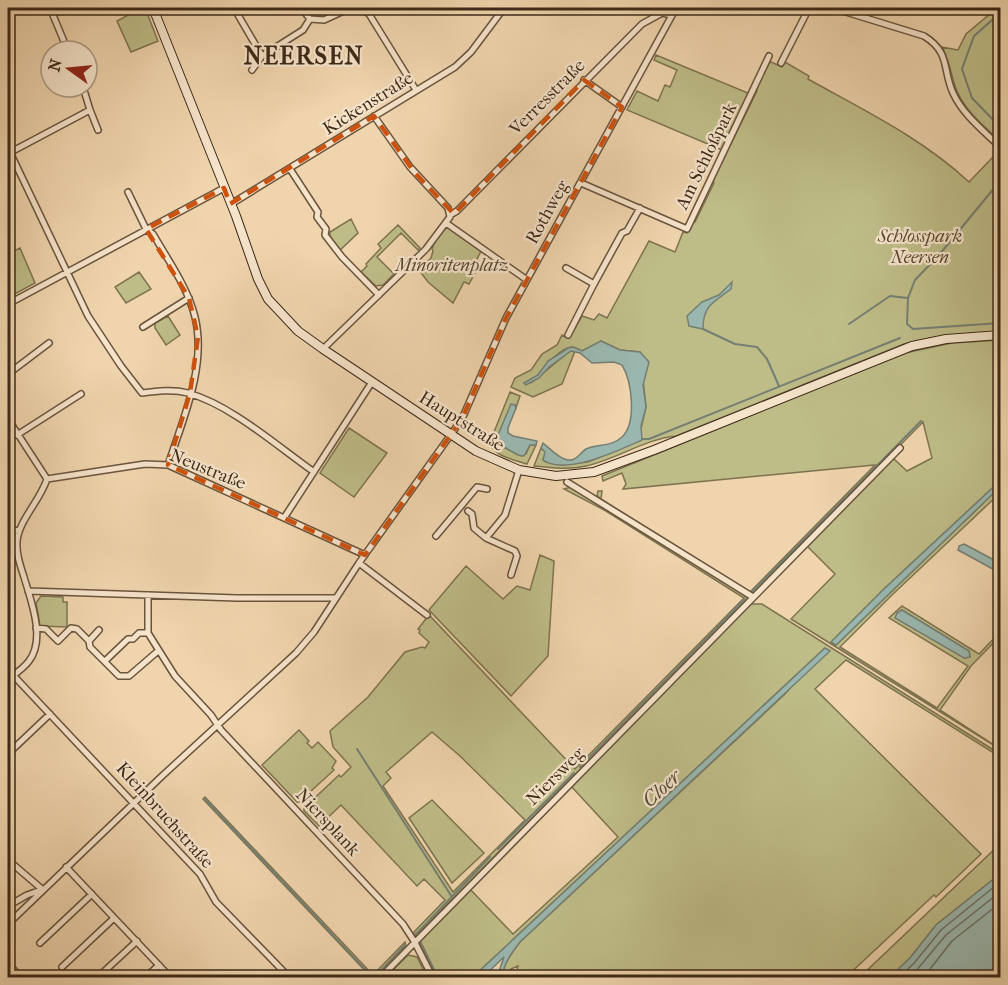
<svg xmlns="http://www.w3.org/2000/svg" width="1008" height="985" font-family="'IM FELL French Canon',serif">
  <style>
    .green { fill: #bebc87; stroke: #7e7350; stroke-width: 1.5; fill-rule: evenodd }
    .water { fill: #9ab7af; stroke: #757f73; stroke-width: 1.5 }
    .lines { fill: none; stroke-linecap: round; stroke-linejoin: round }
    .shore { stroke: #6c7064; stroke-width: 1.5 }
    .stream { stroke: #757f73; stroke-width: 2 }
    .street-casing { stroke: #6a543d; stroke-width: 8 }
    .secondary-casing { stroke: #3d2a18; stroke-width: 10 }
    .street { stroke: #f5e3ca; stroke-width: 5 }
    .secondary { stroke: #f5e3ca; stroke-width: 8 }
    .marked { fill: none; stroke: #ce520e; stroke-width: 4.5; stroke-dasharray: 12 8; stroke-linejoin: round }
    .labels { text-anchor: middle; stroke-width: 4.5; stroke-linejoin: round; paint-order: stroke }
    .street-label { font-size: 18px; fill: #3d2a18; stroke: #f5e3ca }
    .park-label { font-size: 18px; font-style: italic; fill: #57472e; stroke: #f5e3ca }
    .water-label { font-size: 20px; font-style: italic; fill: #544d3e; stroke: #f5e3ca }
    .district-label { font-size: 24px; font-weight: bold; letter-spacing: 1.5px; fill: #3d2a18; stroke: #f5e3ca }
  </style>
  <rect width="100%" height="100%" fill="#efd4ad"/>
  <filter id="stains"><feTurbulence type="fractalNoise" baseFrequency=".00333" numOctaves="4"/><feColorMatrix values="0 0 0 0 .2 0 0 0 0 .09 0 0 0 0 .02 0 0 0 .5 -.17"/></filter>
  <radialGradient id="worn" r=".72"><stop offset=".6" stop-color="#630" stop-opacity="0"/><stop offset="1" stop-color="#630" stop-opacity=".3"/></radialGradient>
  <path class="green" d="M141,8H145L158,41L131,52L117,21Z
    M997,8H1000V141C985,127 965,111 957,91C951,77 950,61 942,47L958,50L966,34Z
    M656,55L748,93L749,96L722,150L627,110L637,91L658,101L665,85L670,87L677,70L654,60Z
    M771,62L782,67L785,62L809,76L808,79C863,110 922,138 969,182L993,157L1000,162V332L929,339L904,344L676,436C645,439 617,459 586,466C569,470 552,468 534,466L541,448L546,452L543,460L546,462L563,465L588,462L618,450L640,433L646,407L640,352L620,350L601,341L582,351C580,350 574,347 572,347C559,347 539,374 531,383L570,351H575L562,384L533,397L511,387L515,378L531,370L542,354L557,345L562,335L569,338L582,316L594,320L599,314L607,318L649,241L675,252L683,232L687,233L692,223L695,222L714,183L713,180L757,91L756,88L769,63Z
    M351,219L358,233L339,251L330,238V232Z
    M398,225L420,248L418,250L401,233L377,257L394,274L383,285L376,286L361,272L367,266L366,264L381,248L378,244Z
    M446,228H449L481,251L473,267L477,269L469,284L464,282L453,303L428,282L419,270L431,258L433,251L432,249L435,240Z
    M20,248L35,283L11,296L8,292V254Z
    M139,272L151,289L126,303L115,287Z
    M168,316L180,335L166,345L155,328V323Z
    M1000,340V481L885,588L831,642L836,645L1000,487V493L892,595L840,647L937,708L968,666L889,618L902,606L979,654L1000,632V636L971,666L940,710L1000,749L791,619L835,574L807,546L893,458L907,471L932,458L923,422L753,594L600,499L597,495L598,491H602L601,499L750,592L875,465L623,489L626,484L622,473L603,481L602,476L905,353L952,343ZM902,610L969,651L970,657L965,658L896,618L897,613Z
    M510,392L520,396L516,408L515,405L497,444L521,456L526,454L530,445H536L527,464C515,460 492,456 490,442Z
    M349,428L387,453L354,497L320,473Z
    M571,487L742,592L748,599L416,936L414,932L445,900L424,879L417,886L341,805L319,826L304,811V808L339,775L341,777L351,767L333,747L330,731L368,697L405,652L422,647L425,648L429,642L419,633L420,630L418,629L429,615L575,769L744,598L606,511L564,489ZM432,732L460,756L525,820L453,892L383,786L391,778L386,772Z
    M540,555L554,561L548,656L511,696L429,610L466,566L503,599L517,586L530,590Z
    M41,596L63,597V602H67V627L40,626L36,603Z
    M749,604H762L1000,754V757L846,660L815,689L981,854L936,897L934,895L846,977H515L518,966L511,969L512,977H503C502,965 513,951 520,942L785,694L825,648L473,977H437L418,940L469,888L513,934L618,837L570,785Z
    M299,730L309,741L307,743L312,748L318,742L336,761L332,768L334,770L299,802H297L262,765Z
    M205,797L373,975L405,942L406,946L376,977H371L203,799Z
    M432,800L484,853L452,883L409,818Z
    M1000,844V874L936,925L910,958L890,977L859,978Z
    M408,955L417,957L427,977H386Z"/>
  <path class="water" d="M732,282L731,289C714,302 703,305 703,329L689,326L687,316L702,302L719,295Z
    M601,341L620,350L640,352L649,362L643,385L646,407L641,426L642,440C619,450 566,476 543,460L545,452L541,448L543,443C550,449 562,461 571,460C577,460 581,452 586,449C597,444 612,447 622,437C637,423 632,381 622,365L614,362L592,363L580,353L571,351L549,367L539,378L526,385L524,383L538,375L548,361L568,348L573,347L582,351Z
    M511,404L515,405L516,408L508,428V433L513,436L537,441L536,445H530L524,456L518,455L495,442Z
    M1000,481V487L836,645L831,642L885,588Z
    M964,544L1000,563V573L958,550L959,546Z
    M902,610L969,651L970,657L964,658L895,618L897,613Z
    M825,648L830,651L520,942C513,951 502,965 503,977H497L504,957L483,977H473Z
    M1000,874V977H890L910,958L936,925Z"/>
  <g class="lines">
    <path class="shore" d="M899,978L915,962L941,930L1000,882
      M910,978L946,935L1000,892
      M923,978L952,941L1000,903"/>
    <path class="stream" d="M1000,13L974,36L962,69L972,98L1000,127
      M1000,181L939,255L915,280L908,298L907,324L913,329L1000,323
      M849,324L890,296L908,298
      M703,329L735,344L757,347L767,359L779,386
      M642,439H649L900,338
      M753,591L921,421
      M357,749L452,897
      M580,767L745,599
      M205,799L373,978
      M498,849L574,773
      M416,934L490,857
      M420,941L438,978
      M374,978L405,945"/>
    <g class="street-casing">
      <path id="street" d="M50,8L68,51
        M234,8L262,56
        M301,8L310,19L324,20L350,8
        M360,8L369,14L416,90
        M833,8L924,36C951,53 942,69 953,93C963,115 984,131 1000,147
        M781,63L809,8
        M252,70L262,56L303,30L310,19
        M584,80L622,107
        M90,110L98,130
        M8,148L88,316L121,366L142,393C157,391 173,389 188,393C231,405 277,446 314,472
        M9,153L90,110L83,87
        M290,169L318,212L317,217L326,229L325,235L342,257L379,295
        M581,183L687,229L769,56
        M128,192L146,229L153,234C168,260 188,288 195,317C207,366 183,419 168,465
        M231,204L455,67L471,52L504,8
        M450,215L457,211L642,24L662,13L672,15
        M446,223L527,280
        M566,268L594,284L622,233L627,231L640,208
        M8,304L224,188
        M143,327L189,298
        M568,335L594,284
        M323,349L426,249L450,217L448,208L410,167L374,116
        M8,374L49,343
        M8,419L47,479
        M17,435L81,394
        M47,479L145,464L168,465L365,555
        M567,482L753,597
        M468,511L472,514L474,528L486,538
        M284,518L372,382
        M8,529L19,531
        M436,536L477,487L487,489
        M359,563L427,615
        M511,575L517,556L515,551L486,538L505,515L519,470
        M28,591L237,598H336
        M148,595V633L175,676L211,715L221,730L403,924L414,941L433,978
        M36,628L46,629L58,641L71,628L77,629L89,641L90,647L119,676H129L158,651
        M89,641L99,630
        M105,661L128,639H133L139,633H148
        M13,675L200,874L216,902L290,978
        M8,679C15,674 23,669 29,661C46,639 31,601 24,577C20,565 16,553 17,541C19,520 40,501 47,479
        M8,769L12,750L50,714
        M8,860L43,890
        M66,867L171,978
        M8,906L27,895L41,890
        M8,924L161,777L296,653L314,632L359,563L462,419L506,318L676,8
        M40,943L92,894
        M8,963L21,978
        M62,967L114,918
        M97,978L137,941
        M145,978L159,965
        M380,978L900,448"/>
    </g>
    <g class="secondary-casing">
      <path id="secondary" d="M153,8L236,216L258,279L268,299L298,331L323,349L476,451L519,470L556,476L594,472L654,450L912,346L946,339L1000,335"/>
    </g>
    <use href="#street" class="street"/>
    <use href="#secondary" class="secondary"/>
  </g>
  <path class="marked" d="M584,80L622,107L506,318L462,419L365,555L168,465L190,393L198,337L189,298L146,229L224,188L230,204L374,116L415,173L454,214Z"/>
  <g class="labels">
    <g class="street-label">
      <text transform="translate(547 97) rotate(-45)" y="6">Verresstraße</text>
      <text transform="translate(368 103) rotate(-32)" y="6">Kickenstraße</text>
      <text transform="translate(706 156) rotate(-64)" y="6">Am Schloßpark</text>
      <text transform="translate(547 212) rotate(-61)" y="6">Rothweg</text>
      <text transform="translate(462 421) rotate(32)" y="6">Hauptstraße</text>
      <text transform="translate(208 469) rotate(22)" y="6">Neustraße</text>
      <text transform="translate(555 776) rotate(-45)" y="6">Niersweg</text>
      <text transform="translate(165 815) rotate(48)" y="6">Kleinbruchstraße</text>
      <text transform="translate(328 822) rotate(47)" y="6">Niersplank</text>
    </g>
    <g class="park-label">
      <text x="920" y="242">Schlosspark<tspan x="920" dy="21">Neersen</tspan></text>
      <text x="452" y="271">Minoritenplatz</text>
    </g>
    <g class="water-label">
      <text transform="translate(661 788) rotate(-43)" y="7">Cloer</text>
    </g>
    <g class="district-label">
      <text x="304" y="64">NEERSEN</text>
    </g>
  </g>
  <rect width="1008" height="985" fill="none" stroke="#efd4ad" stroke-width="30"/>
  <rect x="9" y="9" width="990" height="967" fill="none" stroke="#3d2a18" stroke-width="3"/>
  <rect x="15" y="15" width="978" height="955" fill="none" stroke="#3d2a18" stroke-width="1.5"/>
  <g transform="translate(69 69) rotate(285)"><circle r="28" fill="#f5e3ca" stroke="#ab9983" stroke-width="1.5"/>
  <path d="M0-4.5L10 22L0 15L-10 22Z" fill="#8f2418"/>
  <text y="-9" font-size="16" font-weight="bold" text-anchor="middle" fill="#3d2a18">N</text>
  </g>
  <rect width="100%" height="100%" filter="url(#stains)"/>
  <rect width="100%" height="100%" fill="url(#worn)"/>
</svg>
